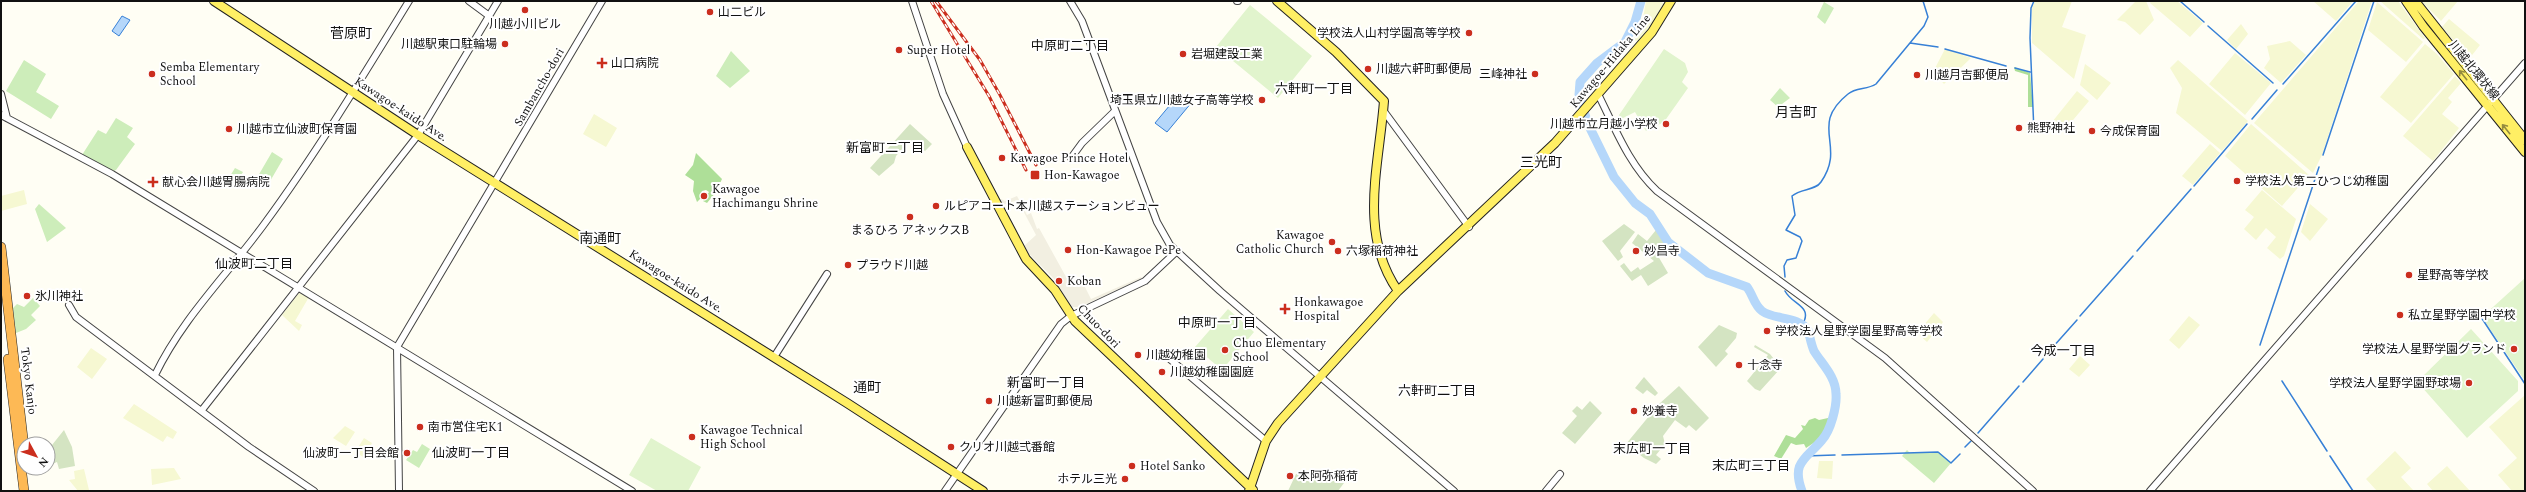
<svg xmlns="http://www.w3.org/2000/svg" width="2526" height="492" font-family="Spectral,'Noto Sans JP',serif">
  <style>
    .farmland { fill: #f6f8d2 }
    .green { fill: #cdedba }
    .forest { fill: #aedf98 }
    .cemetery { fill: #d4e4c2 }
    .pitch { fill: #e1f4cd }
    .plaza { fill: #f2efe1 }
    .water { fill: #b5d7fa; stroke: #3780d6 }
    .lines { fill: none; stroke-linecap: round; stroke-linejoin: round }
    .stream { stroke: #3780d6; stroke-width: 1.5 }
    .river { stroke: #b5d7fa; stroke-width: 9 }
    .minor-casing { stroke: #444; stroke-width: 8 }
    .major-casing { stroke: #222; stroke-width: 10 }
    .highway-casing { stroke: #222; stroke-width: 10 }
    .minor { stroke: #fff; stroke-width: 6 }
    .major { stroke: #ffef64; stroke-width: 8 }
    .highway { stroke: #fdb955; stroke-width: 9 }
    .rail-casing { stroke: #cb2e1e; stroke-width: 3 }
    .rail { stroke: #fff; stroke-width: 1.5; stroke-dasharray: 4.5; stroke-linecap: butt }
    .oneway { stroke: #948b3f }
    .poi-dot { fill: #cb2e1e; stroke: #fff; stroke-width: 1.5 }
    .labels { text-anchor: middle; stroke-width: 4; stroke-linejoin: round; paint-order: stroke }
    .poi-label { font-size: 12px; fill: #111; stroke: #fff; text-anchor: start }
    .street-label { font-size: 12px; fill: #111; stroke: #fff }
    .neighbourhood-label { font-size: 13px; fill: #111; stroke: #fff }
    .quarter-label { font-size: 14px; fill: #111; stroke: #fff }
  </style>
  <rect width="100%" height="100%" fill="#fffef4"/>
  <path class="farmland" d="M1646,1H1660L1664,4L1658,16L1638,41L1633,40L1643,18Z
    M2035,1H2072L2062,27L2086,35L2074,79L2032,43V8Z
    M2136,1H2146L2154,20L2140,35L2125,22L2117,20Z
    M2151,1H2177L2203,23L2190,37L2150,3Z
    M2313,1H2353L2336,21Z
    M2359,1H2372L2322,155L2313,173L2254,123Z
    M2380,1H2398L2425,38L2423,39Z
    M2421,1H2458L2441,21Z
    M2377,2L2423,42L2406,62L2368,30Z
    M2449,19L2480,45L2469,59L2442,27Z
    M2241,24L2248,34L2236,49L2227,40Z
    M2290,41L2306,55L2281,83L2264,68L2270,59L2267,46Z
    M2425,44L2437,54L2454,74L2411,123L2380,97Z
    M1945,49L1971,58L1944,84L1933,72Z
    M2235,53L2271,83L2245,115L2209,84Z
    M2178,60L2248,121L2222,151L2176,113L2182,88L2170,68Z
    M2085,64L2111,83L2097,100L2080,85Z
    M2455,76L2461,83L2448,98L2452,102L2442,114L2459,128L2433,161L2403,136Z
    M2077,91L2089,101L2063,132L2052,122Z
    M594,114L617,128L606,147L583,134Z
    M2251,124L2309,175L2282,206L2225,156Z
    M2210,144L2220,153L2193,185L2182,176Z
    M24,190L27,204L1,211V196Z
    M2262,190L2296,219L2284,256L2280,259L2267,248L2276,237L2266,228L2256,240L2244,229L2254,217L2245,210Z
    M2310,204L2328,219L2310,241L2301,232Z
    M299,293L309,297L295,321L302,325L299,331L282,315Z
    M1934,313L1943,322L1927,342L1917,333Z
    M2189,316L2200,325L2179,349L2169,340Z
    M91,348L107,359L92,379L77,367Z
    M2080,356L2090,365L2079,377L2069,369Z
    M2525,395V491H2512L2498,475L2517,458L2489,427Z
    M134,404L177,432L173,439L167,436L163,442L123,418Z
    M345,426L355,432L346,446L333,438Z
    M364,438L372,443L370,447L373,449L365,458L355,452Z
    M2395,451L2411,468L2401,477L2414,491H2377L2366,479Z
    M1819,461H1833L1832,479L1817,478Z
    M2447,466L2470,491H2433L2427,484Z
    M174,468L181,479L152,485L151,469Z
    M84,469L89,490L78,491L69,480L75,479L74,471Z"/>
  <path class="green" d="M1824,2L1834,8L1825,24L1817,17Z
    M731,51L750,71L730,88L716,76Z
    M24,60L46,74L36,92L59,106L51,119L6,91Z
    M1780,88L1790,98L1778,107L1770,100Z
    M116,118L133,128L127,137L135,144L116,170L113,171L82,155L98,130L106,134Z
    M272,152L283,159L269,183L258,176Z
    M235,168L243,172L233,188L225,184Z
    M39,204L66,228L47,242L35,209Z
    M33,298L40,306L31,315L36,320L26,329L16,333L13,308L17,304L24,307Z
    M422,444L430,449L419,468L406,460L413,450L417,452Z
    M1907,450L1910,453L1939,452L1951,463L1934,483L1902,456Z"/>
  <path class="forest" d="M2014,67L2030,73L2033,107H2028V75L2015,71Z
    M696,153L722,179L716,192L707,203L703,201L709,192L706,190L702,191L700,195L702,197L697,202L693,191L694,181L685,175L693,165Z
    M1815,418L1819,420L1828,418L1829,421L1821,438L1806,448L1804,444L1796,445L1791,443L1781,459L1774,456L1786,435L1795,438L1803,429L1801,425L1805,426L1809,420Z"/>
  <path class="cemetery" d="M910,124L932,144L925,151L910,140L896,156L894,163L879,176L870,168Z
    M1624,224L1635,232L1620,251L1623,257L1618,261L1602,241Z
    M1656,230L1666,246L1658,256L1668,273L1648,286L1641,275L1632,281L1620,266L1624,263L1631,272L1638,267L1640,270L1654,261L1632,243L1638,234L1647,241Z
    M1719,325L1737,333L1736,338L1725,351L1728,354L1716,367L1698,347Z
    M1755,345L1770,354L1781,368L1760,391L1755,389L1747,381L1768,355L1754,347Z
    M1644,377L1658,393L1655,396L1647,390L1643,394L1635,388Z
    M1679,386L1709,418L1696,431L1689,425L1686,428L1675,420L1663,436L1665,444L1656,455L1661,459L1656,464L1644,458L1626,444L1659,404Z
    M1590,401L1602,413L1575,444L1562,433L1577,416L1572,411L1577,406L1582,410Z
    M64,430L72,447L75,466L59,469L57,462L48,466V450Z
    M1315,469L1319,471L1335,470L1350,475L1338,491H1288L1296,474Z"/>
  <path class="pitch" d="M1250,5L1312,56L1278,98L1216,47Z
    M1664,49L1685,63L1688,72L1682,82L1688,88L1664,122L1646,131L1635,112L1621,119L1619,115Z
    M2525,278V381L2482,317Z
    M1228,309L1254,332L1222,370L1195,347Z
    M2471,329L2518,381V391L2467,438L2420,385L2421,378Z
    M651,438L701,467L688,491H657L629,475Z"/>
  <path class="plaza" d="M1017,196L1027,215L1031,213L1037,229L1039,228L1070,284L1081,279L1091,299L1141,277L1142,279L1079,307H1071L1056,281L1025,250L1024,246L1036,235L1019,203L1015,201L1002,205L999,201L1001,199L1005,201Z"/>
  <path class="water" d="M122,16L130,20L119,36L112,31Z
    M1180,93L1192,102L1167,132L1155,123Z"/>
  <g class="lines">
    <path class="stream" d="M2034,1L2031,8L2030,38L2034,132
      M2180,1L2204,22
      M2208,26L2273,83
      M1910,43L1938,47
      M1945,49L2006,66
      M2015,68L2030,72
      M2283,84L2356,1
      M2252,119L2277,90
      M2323,155L2374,1
      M2194,186L2247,124
      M2137,251L2191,189
      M1785,277L1784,266L1787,260L1796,258L1802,241L1800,237L1786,230L1795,215L1792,196C1801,188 1815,191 1821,182C1847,145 1808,126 1848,94C1856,87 1867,90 1876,84L1924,26L1928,17L1923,1
      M1785,291C1792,305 1814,306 1802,325
      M2080,316L2133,256
      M2481,317L2525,384
      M2260,345L2319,167
      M2044,357L2077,320
      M2282,381L2327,451
      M2023,382L2043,359
      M1978,433L2019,386
      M1965,447L1971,441
      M1842,455L1938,452L1951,463L1960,454
      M1805,456L1835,455
      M2330,456L2353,491"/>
    <path class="river" d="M1641,1L1635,22L1625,42L1597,63L1580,82L1579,95L1588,124L1614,177L1635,203L1650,214L1668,242L1708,273L1747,287C1753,295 1754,305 1762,311C1774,320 1798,316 1808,330C1810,337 1811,344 1814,351C1822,364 1836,377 1836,394C1837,406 1831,430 1822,440C1806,459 1791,462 1802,491"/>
    <g class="minor-casing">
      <path id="minor" d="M469,1L488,15
        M912,1L943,94L967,147
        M1070,1L1082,21L1157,222L1170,245L1220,291L1454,491
        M1237,1H1238
        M1,94L7,118
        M1598,94C1615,128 1629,165 1657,191L1885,358L2033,491
        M1383,110L1469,227
        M1,115L112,174L632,491
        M1071,158L1082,143L1115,111
        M69,305L76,317L249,447L314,491
        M1164,354L1266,441
        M774,357L827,274
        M155,375C183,317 228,274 265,223C317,152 363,76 409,1
        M202,410L418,135L498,1
        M399,491L397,347L602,1
        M945,491L1061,324L1071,316L1145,281L1177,251
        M1546,491L1560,474
        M2150,491L2525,63"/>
    </g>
    <g class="major-casing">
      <path id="major" d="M214,1L418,135L847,403L983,491
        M1277,1L1336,52L1384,101C1379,166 1358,234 1398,291
        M2406,1L2423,26L2525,152
        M2415,1L2525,140
        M967,147L1026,259L1055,290L1075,321L1253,490
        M1249,491L1266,441L1278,423L1398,291L1555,143L1652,32L1671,1"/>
    </g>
    <g class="highway-casing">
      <path id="highway" d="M1,247L24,447
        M8,359L24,491"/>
    </g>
    <use href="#minor" class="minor"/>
    <use href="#major" class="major"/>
    <use href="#highway" class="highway"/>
    <g class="rail-casing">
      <path id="rail" d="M931,1L989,96L1026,170
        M936,1L980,60L1000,95L1036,165"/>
    </g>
    <use href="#rail" class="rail"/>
  </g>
  <defs><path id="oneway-shaft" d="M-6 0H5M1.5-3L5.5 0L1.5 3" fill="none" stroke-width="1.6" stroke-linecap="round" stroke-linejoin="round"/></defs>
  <g class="oneway">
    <use href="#oneway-shaft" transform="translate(2463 75) rotate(-129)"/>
    <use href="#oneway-shaft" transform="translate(2506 129) rotate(-129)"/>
  </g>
  <g class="poi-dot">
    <circle cx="525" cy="10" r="4"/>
    <circle cx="710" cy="12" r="4"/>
    <circle cx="1469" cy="33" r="4"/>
    <circle cx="505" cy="44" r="4"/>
    <circle cx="899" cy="50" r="4"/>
    <circle cx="1183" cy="54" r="4"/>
    <path d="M600 57h4v4h4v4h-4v4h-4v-4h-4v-4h4z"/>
    <circle cx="1368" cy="69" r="4"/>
    <circle cx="152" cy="74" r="4"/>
    <circle cx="1535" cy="74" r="4"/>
    <circle cx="1917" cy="75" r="4"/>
    <circle cx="1262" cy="100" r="4"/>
    <circle cx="1666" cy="124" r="4"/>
    <circle cx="2019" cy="128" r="4"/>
    <circle cx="229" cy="129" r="4"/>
    <circle cx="2092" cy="131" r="4"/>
    <circle cx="1002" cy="158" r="4"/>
    <rect x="1030" y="170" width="10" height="10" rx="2"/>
    <circle cx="2237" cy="181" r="4"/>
    <path d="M151 176h4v4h4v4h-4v4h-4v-4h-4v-4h4z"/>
    <circle cx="704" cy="196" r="4"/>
    <circle cx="936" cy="206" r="4"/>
    <circle cx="910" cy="217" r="4"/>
    <circle cx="1332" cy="242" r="4"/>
    <circle cx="1068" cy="250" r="4"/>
    <circle cx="1338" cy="251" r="4"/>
    <circle cx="1636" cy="251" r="4"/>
    <circle cx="848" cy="265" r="4"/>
    <circle cx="2409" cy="275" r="4"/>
    <circle cx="1059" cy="281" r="4"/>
    <circle cx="27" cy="296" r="4"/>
    <path d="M1283 303h4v4h4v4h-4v4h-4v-4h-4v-4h4z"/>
    <circle cx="2400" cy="315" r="4"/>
    <circle cx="1767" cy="331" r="4"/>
    <circle cx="2514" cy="349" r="4"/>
    <circle cx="1225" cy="350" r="4"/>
    <circle cx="1138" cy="355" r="4"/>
    <circle cx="1739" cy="365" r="4"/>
    <circle cx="1162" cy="372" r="4"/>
    <circle cx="2469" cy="383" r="4"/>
    <circle cx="989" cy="401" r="4"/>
    <circle cx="1634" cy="411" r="4"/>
    <circle cx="420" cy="427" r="4"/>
    <circle cx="692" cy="437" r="4"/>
    <circle cx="951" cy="447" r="4"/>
    <circle cx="407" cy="453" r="4"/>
    <circle cx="1132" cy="466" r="4"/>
    <circle cx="1290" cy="476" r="4"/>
    <circle cx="1125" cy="479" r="4"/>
  </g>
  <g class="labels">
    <g class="poi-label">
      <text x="718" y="16">山二ビル</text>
      <text x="525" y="28" text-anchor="middle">川越小川ビル</text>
      <text x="1461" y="37" text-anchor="end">学校法人山村学園高等学校</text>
      <text x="497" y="48" text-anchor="end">川越駅東口駐輪場</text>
      <text x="907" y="54">Super Hotel</text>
      <text x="1191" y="58">岩堀建設工業</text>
      <text x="611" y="67">山口病院</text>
      <text x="160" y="71">Semba Elementary<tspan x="160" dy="14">School</tspan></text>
      <text x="1376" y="73">川越六軒町郵便局</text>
      <text x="1527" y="78" text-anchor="end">三峰神社</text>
      <text x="1925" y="79">川越月吉郵便局</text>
      <text x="1254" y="104" text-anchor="end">埼玉県立川越女子高等学校</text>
      <text x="1658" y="128" text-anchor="end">川越市立月越小学校</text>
      <text x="2027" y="132">熊野神社</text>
      <text x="237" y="133">川越市立仙波町保育園</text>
      <text x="2100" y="135">今成保育園</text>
      <text x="1010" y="162">Kawagoe Prince Hotel</text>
      <text x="1044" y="179">Hon-Kawagoe</text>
      <text x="2245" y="185">学校法人第二ひつじ幼稚園</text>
      <text x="162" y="186">献心会川越胃腸病院</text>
      <text x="712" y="193">Kawagoe<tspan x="712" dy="14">Hachimangu Shrine</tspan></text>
      <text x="944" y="210">ルピアコート本川越ステーションビュー</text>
      <text x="910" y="234" text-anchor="middle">まるひろ アネックスB</text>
      <text x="1324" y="239" text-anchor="end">Kawagoe<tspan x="1324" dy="14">Catholic Church</tspan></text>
      <text x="1076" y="254">Hon-Kawagoe PePe</text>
      <text x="1346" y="255">六塚稲荷神社</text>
      <text x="1644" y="255">妙昌寺</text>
      <text x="856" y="269">プラウド川越</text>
      <text x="2417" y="279">星野高等学校</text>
      <text x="1067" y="285">Koban</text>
      <text x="35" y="300">氷川神社</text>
      <text x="1294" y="306">Honkawagoe<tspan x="1294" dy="14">Hospital</tspan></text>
      <text x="2408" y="319">私立星野学園中学校</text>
      <text x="1775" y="335">学校法人星野学園星野高等学校</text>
      <text x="1233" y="347">Chuo Elementary<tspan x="1233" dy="14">School</tspan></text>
      <text x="2506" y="353" text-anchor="end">学校法人星野学園グランド</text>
      <text x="1146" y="359">川越幼稚園</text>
      <text x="1747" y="369">十念寺</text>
      <text x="1170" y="376">川越幼稚園園庭</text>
      <text x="2461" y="387" text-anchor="end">学校法人星野学園野球場</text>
      <text x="997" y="405">川越新富町郵便局</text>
      <text x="1642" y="415">妙養寺</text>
      <text x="428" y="431">南市営住宅K1</text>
      <text x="700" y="434">Kawagoe Technical<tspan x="700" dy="14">High School</tspan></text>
      <text x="959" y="451">クリオ川越弍番館</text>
      <text x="399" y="457" text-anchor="end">仙波町一丁目会館</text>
      <text x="1140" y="470">Hotel Sanko</text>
      <text x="1298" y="480">本阿弥稲荷</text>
      <text x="1117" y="483" text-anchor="end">ホテル三光</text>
    </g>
    <g class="street-label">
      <text transform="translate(1610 61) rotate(-50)" y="4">Kawagoe-Hidaka Line</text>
      <text transform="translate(2474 70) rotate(51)" y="4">川越北環状線</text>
      <text transform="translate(539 87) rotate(-60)" y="4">Sambancho-dori</text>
      <text transform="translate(401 109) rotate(33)" y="4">Kawagoe-kaido Ave.</text>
      <text transform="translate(676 281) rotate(32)" y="4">Kawagoe-kaido Ave.</text>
      <text transform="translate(1099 326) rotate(46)" y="4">Chuo-dori</text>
      <text transform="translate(29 381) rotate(83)" y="4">Tokyo Kanjo</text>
    </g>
    <g class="neighbourhood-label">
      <text x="1070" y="50">中原町二丁目</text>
      <text x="1314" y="93">六軒町一丁目</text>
      <text x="885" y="152">新富町二丁目</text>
      <text x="254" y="268">仙波町二丁目</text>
      <text x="1217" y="327">中原町一丁目</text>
      <text x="2063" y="355">今成一丁目</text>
      <text x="1046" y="387">新富町一丁目</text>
      <text x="1437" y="395">六軒町二丁目</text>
      <text x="1652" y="453">末広町一丁目</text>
      <text x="471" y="457">仙波町一丁目</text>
      <text x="1751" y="470">末広町三丁目</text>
    </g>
    <g class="quarter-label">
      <text x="351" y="38">菅原町</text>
      <text x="1796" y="117">月吉町</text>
      <text x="1541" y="167">三光町</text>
      <text x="600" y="243">南通町</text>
      <text x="867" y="392">通町</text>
    </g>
  </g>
  <rect width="2526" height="492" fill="none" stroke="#111111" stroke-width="4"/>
  <g transform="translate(36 456) rotate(130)"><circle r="19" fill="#ffffff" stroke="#a0a0a0"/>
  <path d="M0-3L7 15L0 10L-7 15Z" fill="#cb2e1e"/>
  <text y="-6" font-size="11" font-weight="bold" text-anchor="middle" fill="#111111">N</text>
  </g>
</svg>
